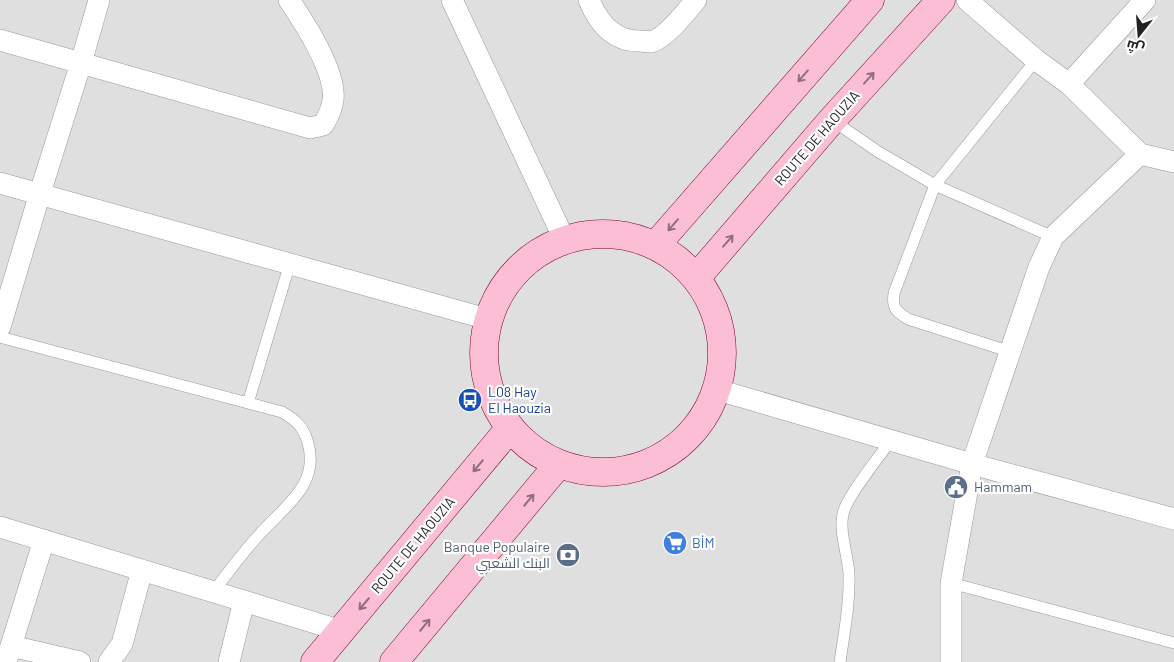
<svg xmlns="http://www.w3.org/2000/svg" width="1174" height="662" font-family="Barlow,Cairo,sans-serif">
  <style>
    .residential { fill: #dfdfe0 }
    .lines { fill: none; stroke-linecap: round; stroke-linejoin: round }
    .lane-casing { stroke: #999; stroke-width: 12 }
    .street-casing { stroke: #999; stroke-width: 22 }
    .secondary-casing { stroke: #7f0329; stroke-width: 29 }
    .lane { stroke: #fff; stroke-width: 11 }
    .street { stroke: #fff; stroke-width: 21 }
    .secondary { stroke: #fbbed4; stroke-width: 28 }
    .oneway { stroke: #8e707b }
    .labels { text-anchor: middle; stroke-width: 4.5; stroke-linejoin: round; paint-order: stroke }
    .street-label { font-size: 14px; fill: #222; stroke: #fff }
    .transit-label { font-size: 14px; fill: #164399; stroke: #fff; text-anchor: start }
    .service-label { font-size: 14px; fill: #4e5e75; stroke: #fff; text-anchor: start }
    .shop-label { font-size: 14px; fill: #366cbe; stroke: #fff; text-anchor: start }
  </style>
  <rect width="100%" height="100%" fill="#f2e9f0"/>
  <path class="residential" d="M0,0H1174V662H0Z"/>
  <g class="lines">
    <g class="lane-casing">
      <path id="lane" d="M832,120L877,151L935,185L1053,237
        M0,337L282,412C297,421 303,426 308,443C320,486 283,507 259,535C242,553 228,573 213,592
        M1011,352L908,319C896,311 892,309 894,293L935,185L1036,60
        M248,403L290,263
        M951,583L1174,643
        M840,662C844,633 850,604 849,574C848,555 839,533 843,514C846,497 880,456 891,440"/>
    </g>
    <g class="street-casing">
      <path id="street" d="M452,0L564,239
        M589,0C598,22 613,41 639,41C643,41 647,42 651,42C666,38 686,12 696,0
        M967,0L1036,60L1069,84L1140,154L1174,162
        M0,40L310,128L323,125C328,117 332,109 333,100C337,73 304,22 289,0
        M1069,84L1145,0
        M0,183L487,319
        M0,327L40,193L81,63L99,0
        M718,390L972,464L1174,519
        M0,527L342,631
        M11,646L80,662
        M6,662L44,540
        M109,662L122,644L142,570
        M229,662L244,601
        M951,662V583L972,464L1039,267L1053,237L1140,154"/>
    </g>
    <g class="secondary-casing">
      <path id="secondary" d="M484 353a119 119 0 1 1 238 0a119 119 0 1 1-238 0Z
        M656,245L870,0
        M696,278L832,120L941,0
        M315,662L510,428
        M394,662L558,465"/>
    </g>
    <use href="#lane" class="lane"/>
    <use href="#street" class="street"/>
    <use href="#secondary" class="secondary"/>
  </g>
  <defs><path id="oneway-shaft" d="M-6 0H5M1.5-3L5.5 0L1.5 3" fill="none" stroke-width="1.6" stroke-linecap="round" stroke-linejoin="round" transform="scale(1.25)"/></defs>
  <g class="oneway">
    <use href="#oneway-shaft" transform="translate(803 76) rotate(131)"/>
    <use href="#oneway-shaft" transform="translate(869 78) rotate(-48)"/>
    <use href="#oneway-shaft" transform="translate(673 225) rotate(131)"/>
    <use href="#oneway-shaft" transform="translate(728 241) rotate(-49)"/>
    <use href="#oneway-shaft" transform="translate(478 466) rotate(130)"/>
    <use href="#oneway-shaft" transform="translate(529 500) rotate(-50)"/>
    <use href="#oneway-shaft" transform="translate(364 604) rotate(130)"/>
    <use href="#oneway-shaft" transform="translate(425 625) rotate(-50)"/>
  </g>
  <defs>
    <g id="bus-disc" transform="scale(1.25)"><circle r="9.5" fill="#1a4fb4" stroke="#fff"/><path d="M-5-6H5V4H4V6H2V4H-2V6H-4V4H-5ZM-3.5-4V0h7V-4ZM-3.5 1.2v1.5H-2V1.2ZM2 1.2v1.5H3.5V1.2Z" fill="#fff"/></g>
    <g id="civic-disc" transform="scale(1.25)"><circle r="9.5" fill="#5c6f8a" stroke="#fff"/><path d="M-.6-6.5H3V-4.5H.6V-3L4-1V1h2V6H-6V1h2V-1L-.6-3ZM-1.2 2.5V6h2.4V2.5Z" fill="#fff"/></g>
    <g id="supermarket-disc" transform="scale(1.25)"><circle r="9.5" fill="#3f7fe0" stroke="#fff"/><path d="M-6-5.5h2.5l.6 2H6L4.5 2H-2.5L-4.4-4H-6ZM-1.5 3.2a1.3 1.3 0 1 0 .1 0ZM3 3.2a1.3 1.3 0 1 0 .1 0Z" fill="#fff"/></g>
    <g id="bank-disc" transform="scale(1.25)"><circle r="9.5" fill="#5c6f8a" stroke="#fff"/><path d="M-6-4H6V4H-6ZM0-2.3a2.3 2.3 0 1 0 0 4.6a2.3 2.3 0 1 0 0-4.6Z" fill="#fff"/></g>
  </defs>
  <g fill-rule="evenodd">
    <use href="#bus-disc" x="470" y="400"/>
    <use href="#civic-disc" x="956" y="487"/>
    <use href="#supermarket-disc" x="675" y="543"/>
    <use href="#bank-disc" x="568" y="555"/>
  </g>
  <g class="labels">
    <g class="street-label">
      <text transform="translate(817 138) rotate(-49)" y="5">ROUTE DE HAOUZIA</text>
      <text transform="translate(413 545) rotate(-50)" y="5">ROUTE DE HAOUZIA</text>
    </g>
    <g class="transit-label">
      <text x="488" y="397">L08 Hay<tspan x="488" dy="16">El Haouzia</tspan></text>
    </g>
    <g class="service-label">
      <text x="974" y="492">Hammam</text>
      <text x="550" y="552" text-anchor="end">Banque Populaire<tspan x="550" dy="16">البنك الشعبي</tspan></text>
    </g>
    <g class="shop-label">
      <text x="692" y="548">BİM</text>
    </g>
  </g>
  <g transform="translate(1139 35) rotate(197)" stroke="#ffffff" stroke-width="4" paint-order="stroke">
  <path d="M0-4L9 19L0 12L-9 19Z" fill="#222222"/>
  <text y="-8" font-size="14" font-weight="bold" text-anchor="middle" fill="#222222">ش</text>
  </g>
</svg>
